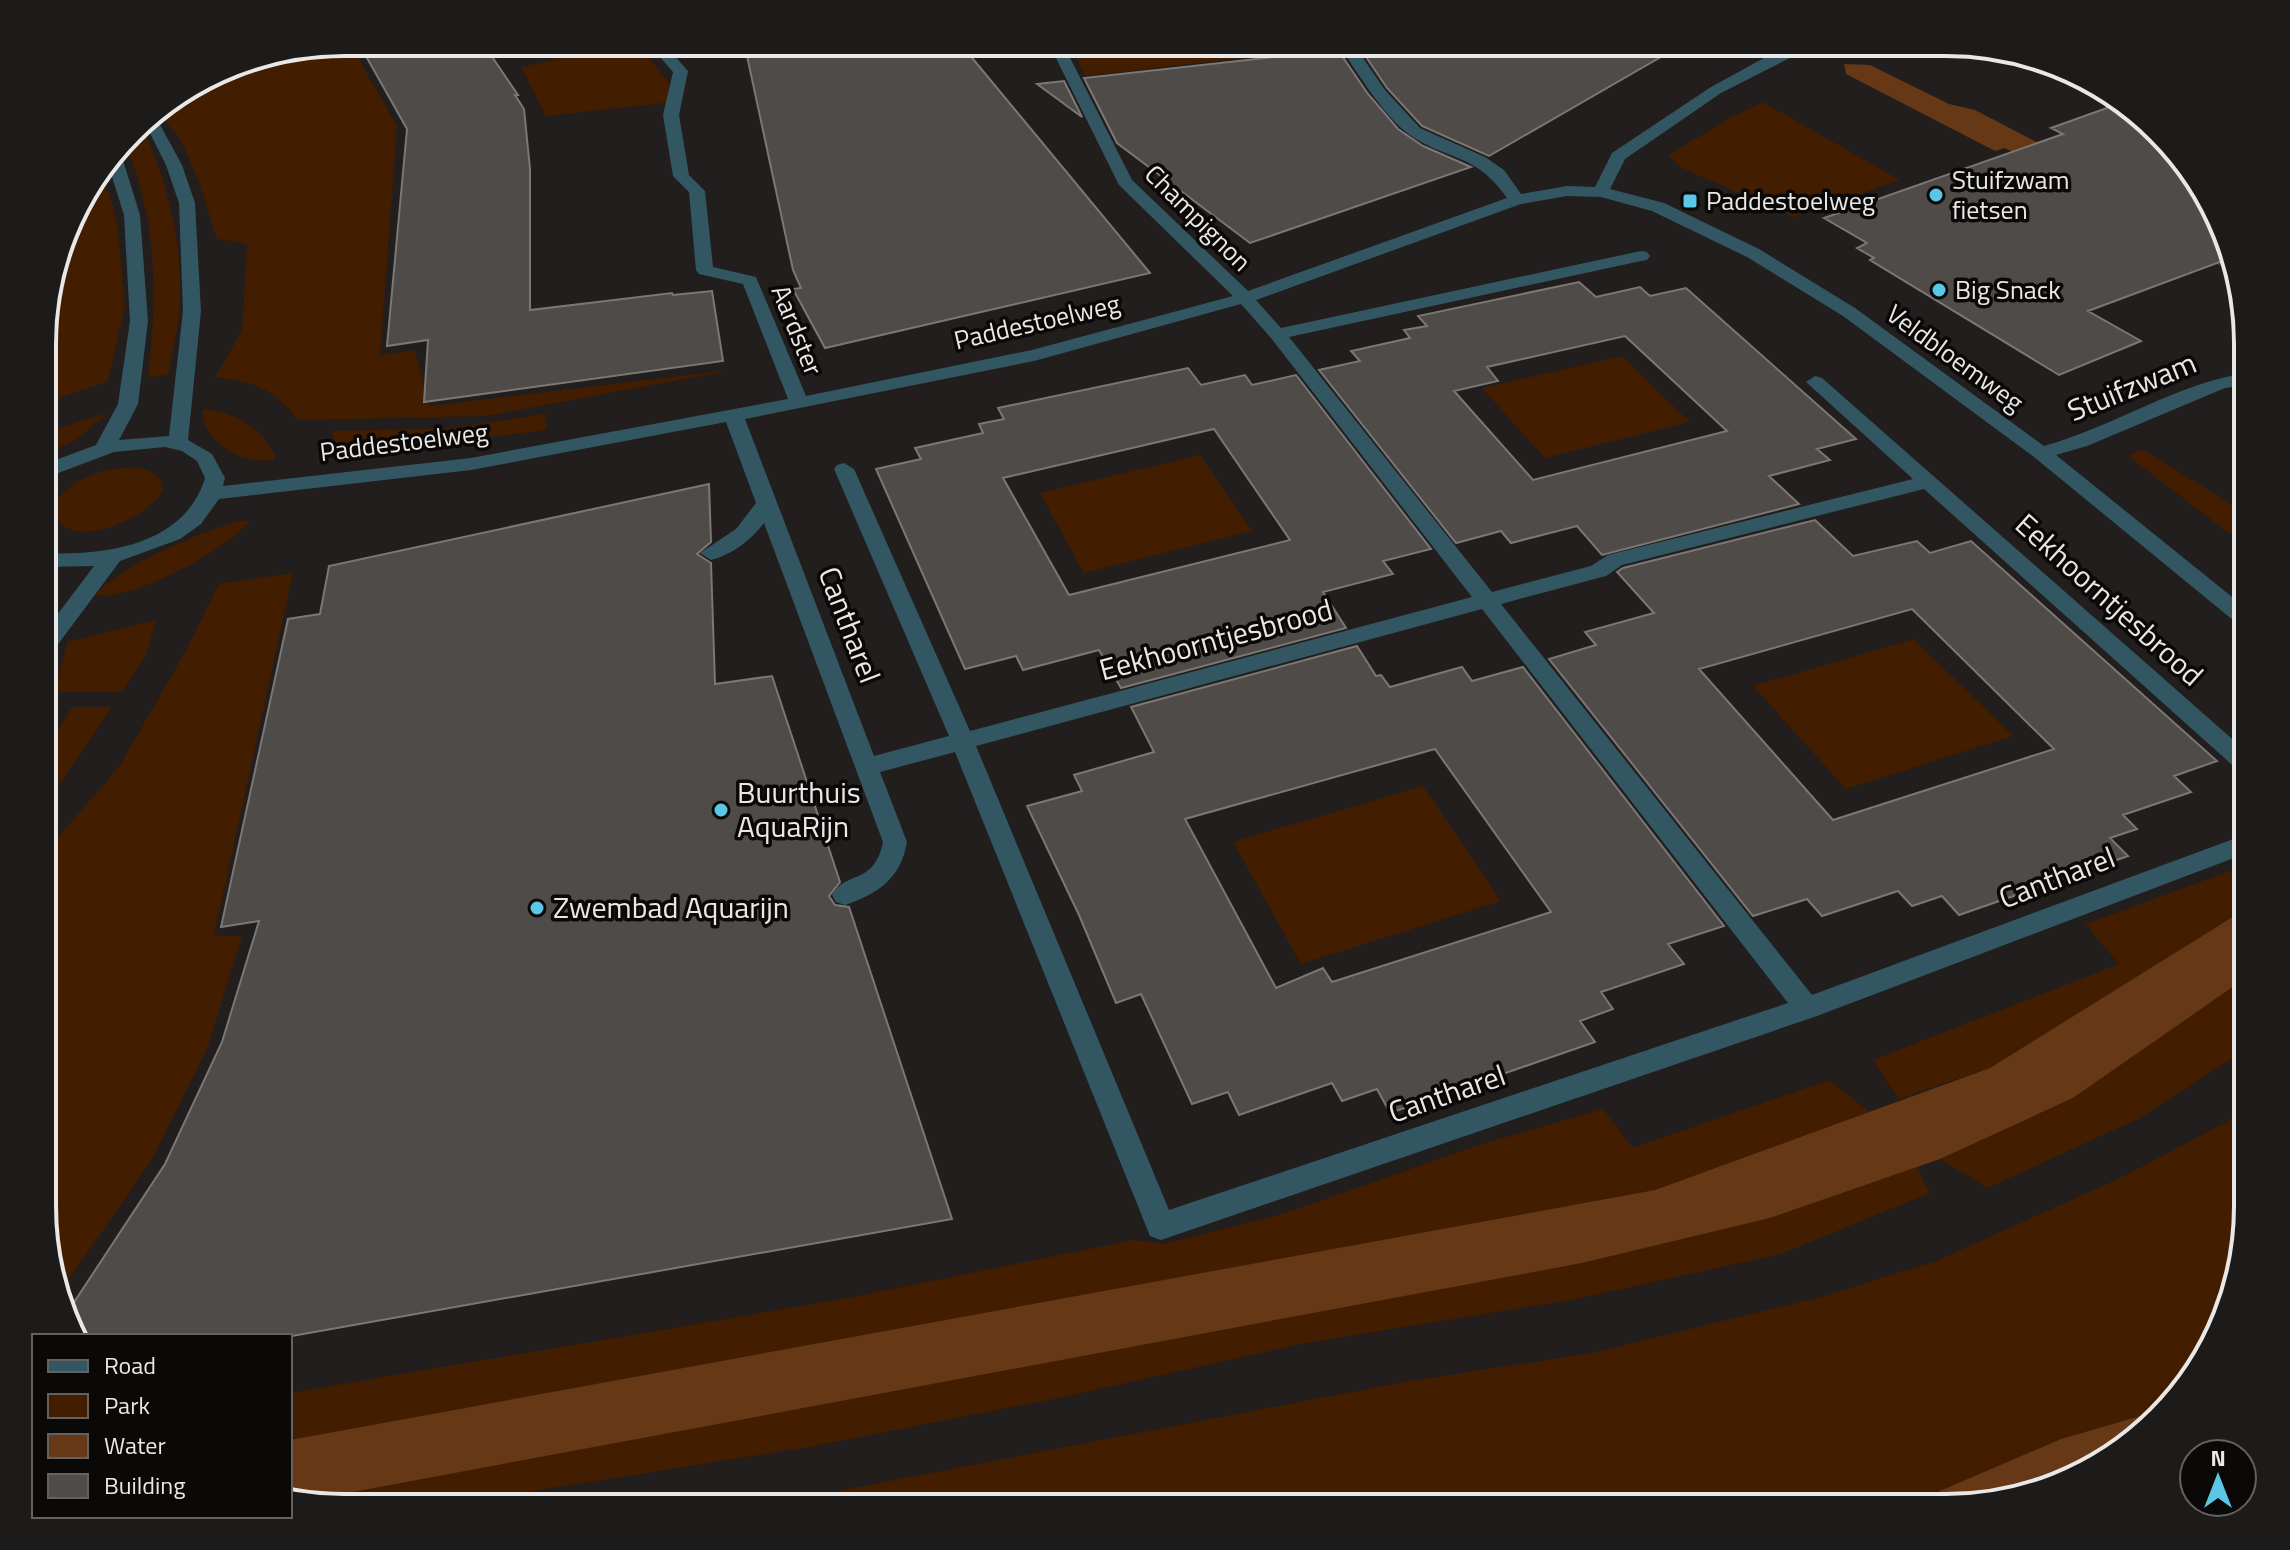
<svg xmlns="http://www.w3.org/2000/svg" width="2290" height="1550" font-family="'Titillium Web',sans-serif">
  <style>
    .green { fill: #421d00 }
    .water { fill: #663815 }
    .building { fill: #4e4b49; stroke: #7b7775; stroke-width: 2; fill-rule: evenodd }
    .lines { fill: none; stroke-linecap: round; stroke-linejoin: round }
    .minor { fill: #335762; fill-rule: evenodd }
    .poi-dot { fill: #5bc7e7; stroke: #0a0908; stroke-width: 3 }
    .labels { text-anchor: middle; stroke-width: 7; stroke-linejoin: round; paint-order: stroke }
    .far-poi-label { font-size: 26px; fill: #eae8e6; stroke: #0a0908; text-anchor: start }
    .far-street-label { font-size: 26px; fill: #eae8e6; stroke: #0a0908 }
    .street-label { font-size: 30px; fill: #eae8e6; stroke: #0a0908 }
    .poi-label { font-size: 30px; fill: #eae8e6; stroke: #0a0908; text-anchor: start }
    .rim { fill: none; stroke: #eae8e6; stroke-width: 4 }
  </style>
  <rect width="100%" height="100%" fill="#211e1d"/>
  <path class="green" d="M349,42L397,126L380,355L415,350L429,406L737,369L486,416L298,420C272,387 255,383 215,377L242,331L247,244L217,239L199,183L181,140L156,110L229,65Z
    M636,42L668,81L673,102L546,116L521,67Z
    M1069,42H1327L1331,48L1085,76Z
    M1763,102L1900,180L1793,217L1680,167L1668,155L1732,117Z
    M140,123C168,178 185,252 179,314C177,334 172,355 168,375L148,377C157,299 158,216 124,143Z
    M102,172L117,221L125,306L108,381L45,403V305L73,210Z
    M1622,356L1690,422L1545,458L1482,388Z
    M205,409C237,413 261,427 275,456L274,460C243,465 205,444 202,412Z
    M103,414L105,415L76,440L45,454V433Z
    M545,414L547,427L541,431L338,454L332,431L450,428Z
    M2142,449L2247,514V547L2128,456Z
    M1200,455L1252,531L1084,573L1040,493Z
    M129,467C146,469 162,471 163,491C148,519 64,556 53,509C66,479 99,470 129,467Z
    M239,521H250C227,550 129,603 94,595C126,563 195,534 239,521Z
    M293,573L214,936H242L208,1047L151,1161L60,1292L45,1245V852L119,767L188,647L219,584Z
    M156,620L146,655L122,692H55L67,642Z
    M1914,639L2013,736L1846,789L1753,686Z
    M72,707H112L45,805V751Z
    M1423,786L1501,901L1301,964L1233,842Z
    M2247,865V908L1990,1068L1898,1099L1873,1060L2119,964L2085,924Z
    M2247,977V1049L2138,1119L1988,1188L1940,1159L2073,1098Z
    M1829,1080L1870,1112L1655,1190L290,1440V1393L837,1300L1134,1240L1164,1244L1288,1212L1479,1145L1603,1109L1633,1148Z
    M2247,1111V1226L2232,1304L2186,1390L2161,1410L2061,1439L1900,1508H749L1409,1381L1592,1353L1825,1296L1936,1261L2122,1177Z
    M1916,1166L1930,1193L1781,1254L1576,1299L1301,1344L1059,1398L809,1447L433,1507H324L299,1502L1582,1263L1770,1218Z"/>
  <path class="water" d="M1844,64L1870,65L1949,104L1975,110L2222,239L2232,272L2005,148L1995,151L1846,74Z
    M2247,908V977L2073,1098L1940,1159L1770,1218L1582,1263L299,1502L290,1501V1440L1655,1190L1990,1068Z
    M2161,1410L2080,1477L1947,1508H1900L2061,1439Z"/>
  <path class="building" d="M358,42H482L518,95H515L524,109L530,169V310L672,293L673,295L712,291L723,361L424,402L428,340L387,346L407,129Z
    M744,42H959L1150,273L825,348L793,289L801,288L793,270Z
    M1356,42H1555L1685,43L1489,156L1422,126L1387,88Z
    M1338,50L1368,94L1398,129L1423,146L1471,167L1250,243L1117,143L1084,78Z
    M1064,81L1082,117L1037,84Z
    M2115,105L2141,117L2208,193L2228,259L2088,311L2141,341L2059,375L1870,260L1874,258L1857,248L1867,243L1824,218L2063,134L2051,128Z
    M1579,282L1596,297L1640,287L1650,296L1686,288L1856,439L1817,449L1830,460L1769,476L1799,504L1602,555L1577,526L1511,543L1501,531L1456,543L1319,370L1360,361L1351,351L1410,338L1404,330L1427,326L1418,316ZM1625,336L1727,431L1533,480L1454,391L1498,381L1487,367Z
    M1188,368L1201,385L1245,375L1252,385L1296,375L1431,549L1383,561L1393,574L1323,592L1346,628L1121,688L1099,650L1023,670L1016,656L965,669L876,469L921,459L915,448L983,433L979,424L1004,419L998,408ZM1214,429L1290,540L1069,595L1003,478Z
    M709,484L711,542L697,554L711,563L715,684L772,676L840,882L829,896L835,905L849,907L952,1219L292,1336H75L67,1313L165,1164L222,1042L259,921L221,927L288,619L320,614L329,566Z
    M1815,520L1853,556L1917,541L1930,553L1971,541L2217,761L2174,776L2191,792L2123,815L2137,829L2110,838L2128,856L1959,915L1942,896L1912,906L1898,891L1822,916L1807,899L1753,916L1549,659L1596,645L1585,632L1654,613L1617,572L1623,568ZM1912,609L2054,749L1833,820L1699,669Z
    M1357,646L1376,676L1381,675L1390,687L1462,667L1472,681L1523,667L1724,926L1668,944L1684,964L1601,992L1613,1009L1580,1021L1595,1042L1390,1113L1377,1089L1342,1101L1332,1083L1239,1115L1228,1092L1192,1104L1141,994L1116,1003L1079,915L1027,806L1082,791L1074,775L1154,752L1131,707ZM1435,749L1551,912L1332,982L1323,968L1276,988L1185,819Z"/>
  <g class="lines">
    <path class="minor" d="M647,42H662L688,71L679,115L689,175L705,191L713,267L756,277L806,396L1032,350L1233,296L1119,185L1048,42H1062L1132,180L1248,291L1507,198C1475,152 1450,162 1410,135C1384,117 1355,69 1337,42H1352L1385,90L1420,128L1485,157L1504,170L1521,194L1567,186L1595,187L1612,153L1711,87L1784,47L1798,43H1819L1721,93L1625,159L1610,189L1664,203L1759,249L1855,308L2044,446C2113,427 2177,383 2247,373V385L2225,388L2087,446L2056,455L2247,609V627L2239,625L2034,457L1843,316L1747,257L1652,211L1601,197L1567,196L1521,204L1256,300L1281,328L1641,251L1647,252L1650,256L1647,260L1641,261L1289,337L1492,592L1591,566L1608,555L1913,479L1806,382L1815,376L1822,378L2247,752V774L2239,771L1924,489L1622,565L1606,576L1501,604L1812,995L2247,834V853L1817,1016L1161,1240L1150,1236L1146,1226L955,752L880,772L907,842C901,878 878,894 845,905L836,902L832,895C846,870 874,886 883,842L764,523C750,541 733,554 711,560L700,553L736,529L756,503L726,422L471,470L219,499L201,524L180,539L120,561L53,651L45,653V631L94,566L45,567V553C105,556 185,545 205,478L197,461L182,451L165,447L114,452L45,478V464L96,445L118,404L130,321L124,215L108,164L117,153L122,157L140,215L148,321L138,404L119,440L169,436L183,311L179,203L166,165L143,119L153,112L182,165L195,203L201,311L188,440L212,454L225,478L223,486L471,458L788,399L743,284L699,274L696,270L689,192L673,176L663,115L673,72ZM1241,304L1271,338L1472,597L970,731L854,469L844,463L837,465L834,469L949,736L874,756L745,419L1034,361ZM1482,609L1788,1003L1169,1210L976,746Z"/>
  </g>
  <g class="poi-dot">
    <circle cx="1936" cy="195" r="8"/>
    <rect x="1682" y="193" width="16" height="16" rx="4"/>
    <circle cx="1939" cy="290" r="8"/>
    <circle cx="721" cy="810" r="8"/>
    <circle cx="537" cy="908" r="8"/>
  </g>
  <g class="labels">
    <g class="far-poi-label">
      <text x="1952" y="189">Stuifzwam<tspan x="1952" dy="30">fietsen</tspan></text>
      <text x="1706" y="210">Paddestoelweg</text>
      <text x="1955" y="299">Big Snack</text>
    </g>
    <g class="far-street-label">
      <text transform="translate(1198 218) rotate(45)" y="9">Champignon</text>
      <text transform="translate(1037 322) rotate(-13)" y="9">Paddestoelweg</text>
      <text transform="translate(797 330) rotate(68)" y="9">Aardster</text>
      <text transform="translate(1955 358) rotate(36)" y="9">Veldbloemweg</text>
      <text transform="translate(404 442) rotate(-7)" y="9">Paddestoelweg</text>
    </g>
    <g class="street-label">
      <text transform="translate(2132 387) rotate(-22)" y="10">Stuifzwam</text>
      <text transform="translate(2109 600) rotate(42)" y="10">Eekhoorntjesbrood</text>
      <text transform="translate(849 625) rotate(69)" y="10">Cantharel</text>
      <text transform="translate(1216 640) rotate(-15)" y="10">Eekhoorntjesbrood</text>
      <text transform="translate(2057 878) rotate(-21)" y="10">Cantharel</text>
      <text transform="translate(1447 1094) rotate(-19)" y="10">Cantharel</text>
    </g>
    <g class="poi-label">
      <text x="737" y="803">Buurthuis<tspan x="737" dy="34">AquaRijn</tspan></text>
      <text x="553" y="918">Zwembad Aquarijn</text>
    </g>
  </g>
  <path d="M0 0H2290V1550H0ZM344 56H1946A288 288 0 0 1 2234 344V1206A288 288 0 0 1 1946 1494H344A288 288 0 0 1 56 1206V344A288 288 0 0 1 344 56Z" fill="#1c1b1a" fill-rule="evenodd"/>
  <path class="rim" d="M344 56H1946A288 288 0 0 1 2234 344V1206A288 288 0 0 1 1946 1494H344A288 288 0 0 1 56 1206V344A288 288 0 0 1 344 56Z"/>
  <rect x="32" y="1334" width="260" height="184" fill="#0a0908" stroke="#646261" stroke-width="2"/>
  <rect x="48" y="1360" width="40" height="12" fill="#335762" stroke="#646261" stroke-width="2"/>
  <text x="104" y="1374" font-size="24" fill="#eae8e6">Road</text>
  <rect x="48" y="1394" width="40" height="24" fill="#421d00" stroke="#646261" stroke-width="2"/>
  <text x="104" y="1414" font-size="24" fill="#eae8e6">Park</text>
  <rect x="48" y="1434" width="40" height="24" fill="#663815" stroke="#646261" stroke-width="2"/>
  <text x="104" y="1454" font-size="24" fill="#eae8e6">Water</text>
  <rect x="48" y="1474" width="40" height="24" fill="#4e4b49" stroke="#646261" stroke-width="2"/>
  <text x="104" y="1494" font-size="24" fill="#eae8e6">Building</text>
  <g transform="translate(2218 1478)"><circle r="38" fill="#0a0908" stroke="#646261" stroke-width="2"/>
  <path d="M0-6L14 30L0 20L-14 30Z" fill="#5bc7e7"/>
  <text y="-12" font-size="22" font-weight="bold" text-anchor="middle" fill="#eae8e6">N</text>
  </g>
</svg>
